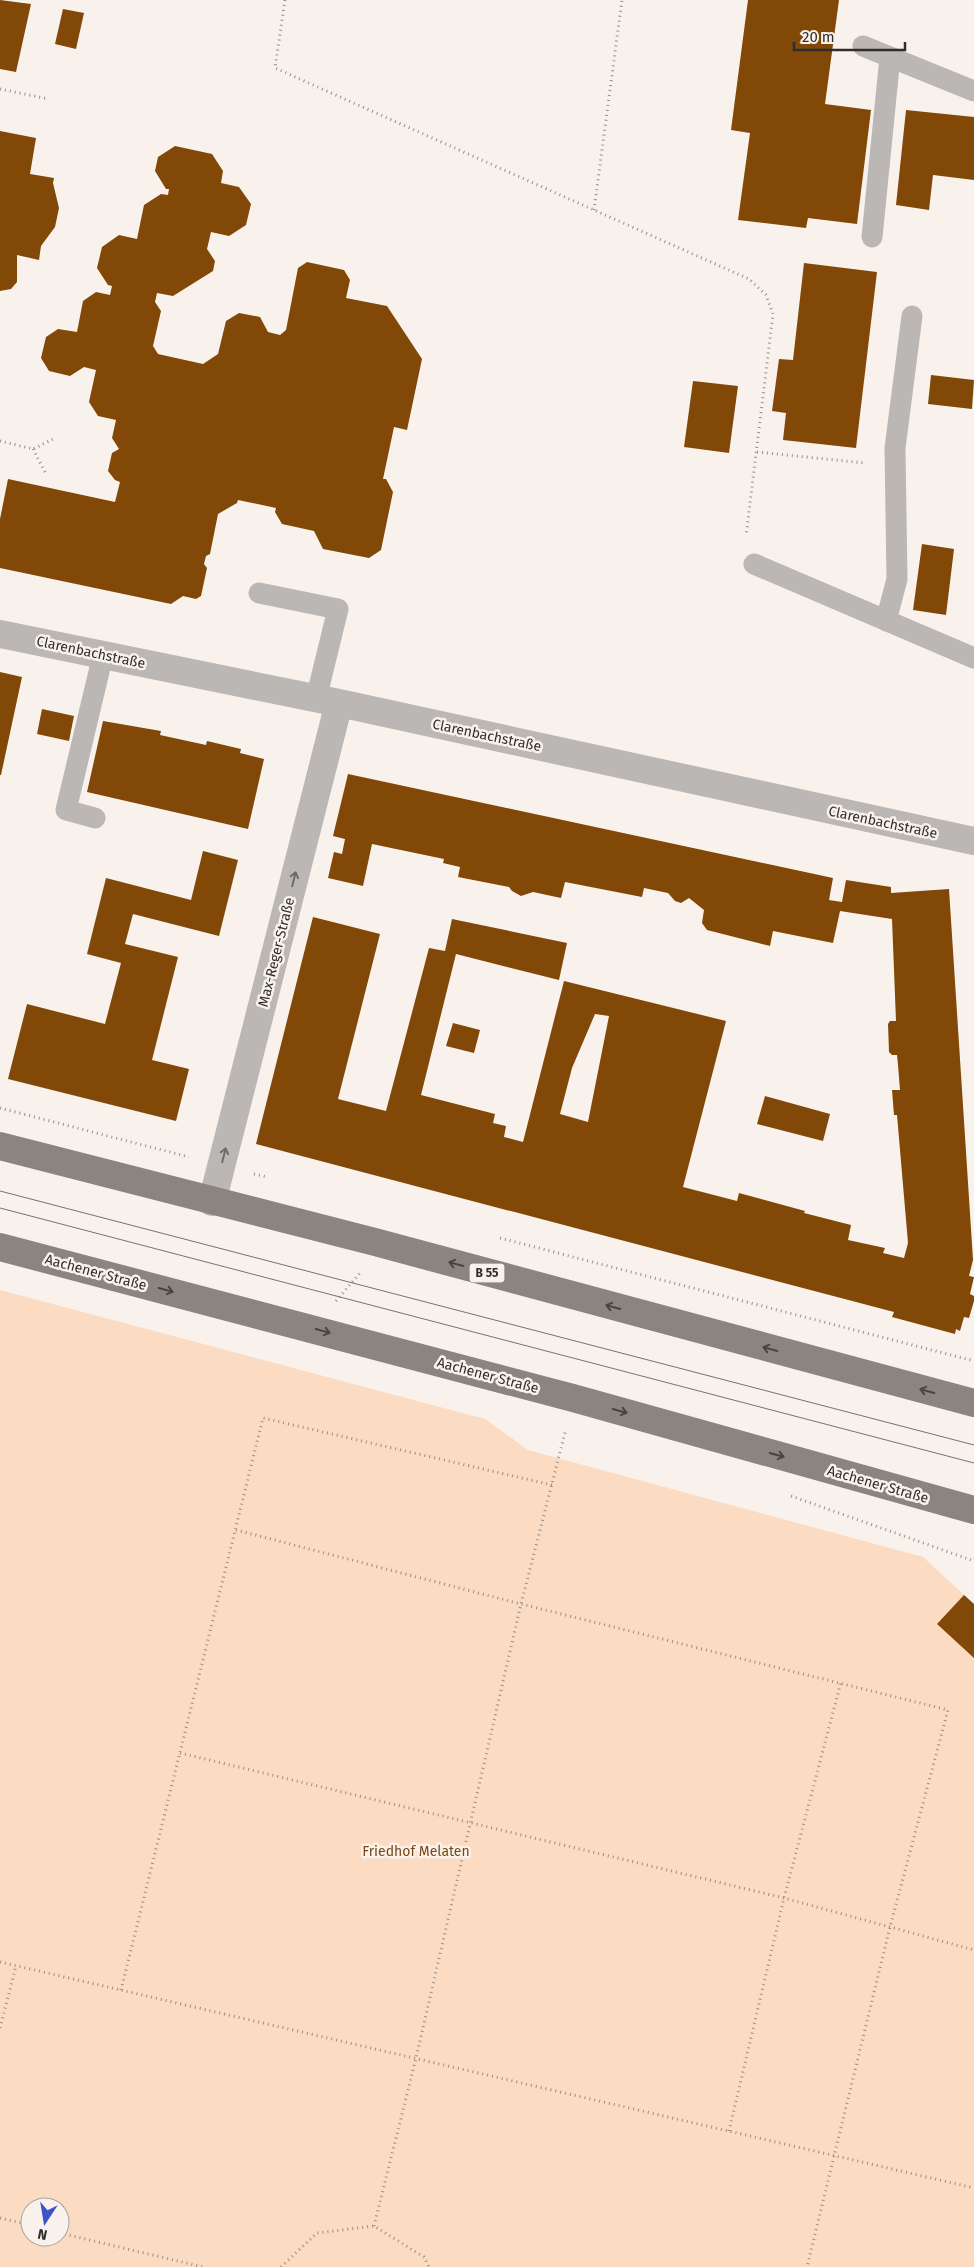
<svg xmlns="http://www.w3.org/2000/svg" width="974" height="2267" font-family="'Fira Sans',sans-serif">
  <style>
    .green { fill: #fbdbc1; fill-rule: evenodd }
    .building { fill: #814808; fill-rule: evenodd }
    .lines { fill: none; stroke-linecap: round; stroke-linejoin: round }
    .path { stroke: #95908c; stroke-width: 3; stroke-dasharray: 1 4; stroke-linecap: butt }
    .service { stroke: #bab7b5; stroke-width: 21 }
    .minor { stroke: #bab7b5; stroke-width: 28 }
    .primary { stroke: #8b8581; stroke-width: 28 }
    .tram { stroke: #777370; stroke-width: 1 }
    .oneway { stroke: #6e6c6a }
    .oneway2 { stroke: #474441 }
    .labels { text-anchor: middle; stroke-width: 5; stroke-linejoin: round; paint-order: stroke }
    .shield { fill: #f9f2ec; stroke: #6c6966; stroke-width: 1 }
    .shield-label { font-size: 12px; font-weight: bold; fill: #302e2c }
    .street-label { font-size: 14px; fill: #302e2c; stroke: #f9f2ec }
    .park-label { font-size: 14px; fill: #7c4712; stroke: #f9f2ec }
  </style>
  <rect width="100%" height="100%" fill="#f9f2ec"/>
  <path class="green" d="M0,1290L485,1419L528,1450L923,1557L974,1604V2267H0ZM30,2207H60V2237H30Z"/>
  <path class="building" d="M0,0L31,4L16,72L0,69Z
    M748,0H839L825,104L871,110L857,224L808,218L806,228L738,220L750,133L731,130Z
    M63,9L84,13L76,49L55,44Z
    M906,110L974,117V180L933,175L929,210L896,205Z
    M0,131L36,138L30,174L54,178L53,183L59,208L55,227L41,246L39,260L17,255V282L11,289L0,291Z
    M175,146L212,154L223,171L221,183L239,187L251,204L246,225L229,236L211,232L207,249L215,261L213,271L173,296L157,293L155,302L161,311L153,346L158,354L203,364L218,354L226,321L239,313L260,317L268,332L280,335L286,330L298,268L307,262L344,270L350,280L346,298L387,306L422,359L407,430L394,427L383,479H386L393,492L381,550L369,558L323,549L314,531L282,524L275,512L276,508L238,500L237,503L218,514L210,554L206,556L204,564L207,568L201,596L196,599L183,596L171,604L0,568V519L8,479L115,502L120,482L115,480L108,471L112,453L119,449L112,438L116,420L98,416L89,402L96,370L84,367L70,376L49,371L41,358L46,337L58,329L77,332L83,301L96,292L110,295L112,286L108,285L97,268L102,247L119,235L137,239L144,205L161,194L168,195L169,189H166L155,171L158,157Z
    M804,263L877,272L856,448L783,440L786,413L772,411L779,359L793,360Z
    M931,375L974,380L972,409L928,404Z
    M693,381L738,386L729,453L684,447Z
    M922,544L954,549L946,615L913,610Z
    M0,672L22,677L1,775H0Z
    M42,709L74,716L69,741L37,734Z
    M103,721L161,731L160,735L206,745L207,741L241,749L240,753L264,759L248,829L87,792Z
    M348,774L833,878L829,900L842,902L846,880L891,887V893L949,889L973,1260L969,1276L974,1277L970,1294L974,1296V1301L969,1318L964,1317L960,1331L956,1329L955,1334L892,1317L894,1312L256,1144L313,917L380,934L338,1099L386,1111L429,948L445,951L452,919L567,943L559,980L456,954L421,1095L495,1114L493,1123L506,1126L504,1137L523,1142L564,981L726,1021L683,1187L737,1201L739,1193L805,1211L804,1213L851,1225L848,1240L885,1248L883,1253L904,1258L908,1243L897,1115H894L892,1090H900L898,1065L897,1055H892L889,1052L888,1024L890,1021H896L892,919L840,911L833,943L773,931L770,946L707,930L702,923L704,910L689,898L681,903L675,901L668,893L644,888L642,897L565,882L561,898L533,892L521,896L512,891L509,887L458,877L460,867L443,863L444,859L372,844L363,886L328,878L334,852L342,854L345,839L333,836ZM595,1014L609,1016L588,1122L560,1114L572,1068Z
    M203,851L238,860L219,936L133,914L125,944L178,957L152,1060L189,1069L176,1121L8,1079L27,1004L105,1024L121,963L87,954L106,878L191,900Z
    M453,1023L480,1030L474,1053L446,1046Z
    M765,1096L830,1114L823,1141L757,1124Z
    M964,1595L974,1604V1658L937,1624Z"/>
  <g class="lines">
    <path class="path" d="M285,0L275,68L749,279L766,295L773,314L746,536
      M0,89L49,99
      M594,210L622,0
      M0,441L33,449L55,438
      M33,449L46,474
      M757,452L865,463
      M0,1108L189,1157
      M254,1174L267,1177
      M500,1238L974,1361
      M336,1301L361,1272
      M791,1496L974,1561
      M236,1530L521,1604L948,1710L890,1927L807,2267
      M180,1753L784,1898L974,1950
      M0,1962L974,2188
      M121,1990L263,1418L552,1485
      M0,2028L16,1966
      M729,2131L784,1898L841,1682
      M0,2218L30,2225
      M374,2226L416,2058L521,1604L566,1429
      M60,2233L203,2267
      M281,2267L317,2233L374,2226L424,2257L429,2267"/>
    <path class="service" d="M863,46L974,91
      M872,237L890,57
      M754,564L974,658
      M259,593L338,609L316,699
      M886,621L897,579L895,448L912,316
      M95,818L66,810L103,655"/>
    <path class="minor" d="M0,634L339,703L974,841
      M212,1202L339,703"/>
    <path class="primary" d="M0,1146L375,1242L974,1403
      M0,1247L573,1398L974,1510"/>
    <path class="tram" d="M0,1191L974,1445
      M0,1208L974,1463"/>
  </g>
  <defs><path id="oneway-shaft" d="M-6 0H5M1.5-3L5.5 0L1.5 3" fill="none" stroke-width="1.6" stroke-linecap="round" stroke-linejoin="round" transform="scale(1.25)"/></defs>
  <g class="oneway">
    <use href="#oneway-shaft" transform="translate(294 879) rotate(-76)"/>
    <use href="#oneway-shaft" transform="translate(224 1155) rotate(-76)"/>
  </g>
  <g class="oneway2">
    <use href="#oneway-shaft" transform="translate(456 1264) rotate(-165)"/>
    <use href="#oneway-shaft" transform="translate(166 1290) rotate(15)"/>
    <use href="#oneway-shaft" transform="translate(613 1307) rotate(-165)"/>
    <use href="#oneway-shaft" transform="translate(323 1331) rotate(15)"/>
    <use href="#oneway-shaft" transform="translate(770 1349) rotate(-165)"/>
    <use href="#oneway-shaft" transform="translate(927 1391) rotate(-165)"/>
    <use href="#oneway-shaft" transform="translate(620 1411) rotate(16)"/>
    <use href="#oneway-shaft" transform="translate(777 1455) rotate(16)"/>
  </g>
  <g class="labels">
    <rect class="shield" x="469.5" y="1263.5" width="35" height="19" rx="4"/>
    <g class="shield-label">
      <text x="487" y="1277">B 55</text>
    </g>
    <g class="street-label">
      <text transform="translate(91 652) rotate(12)" y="5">Clarenbachstraße</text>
      <text transform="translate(487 735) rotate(12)" y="5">Clarenbachstraße</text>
      <text transform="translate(883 822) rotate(12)" y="5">Clarenbachstraße</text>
      <text transform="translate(276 952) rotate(-76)" y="5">Max-Reger-Straße</text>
      <text transform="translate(96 1272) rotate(15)" y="5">Aachener Straße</text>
      <text transform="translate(488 1375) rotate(15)" y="5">Aachener Straße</text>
      <text transform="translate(878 1484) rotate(16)" y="5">Aachener Straße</text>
    </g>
    <g class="park-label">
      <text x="416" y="1856">Friedhof Melaten</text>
    </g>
  </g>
  <g transform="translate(45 2222) rotate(192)"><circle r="24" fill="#f9f2ec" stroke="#a9a49f"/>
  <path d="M0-4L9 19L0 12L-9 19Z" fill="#3e53c6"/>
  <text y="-8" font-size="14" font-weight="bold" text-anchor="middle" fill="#302e2c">N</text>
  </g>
  <path d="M794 42v8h111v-8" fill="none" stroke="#302e2c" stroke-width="2.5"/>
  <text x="802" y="42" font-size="15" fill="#302e2c" stroke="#f9f2ec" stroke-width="4" paint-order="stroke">20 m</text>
</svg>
